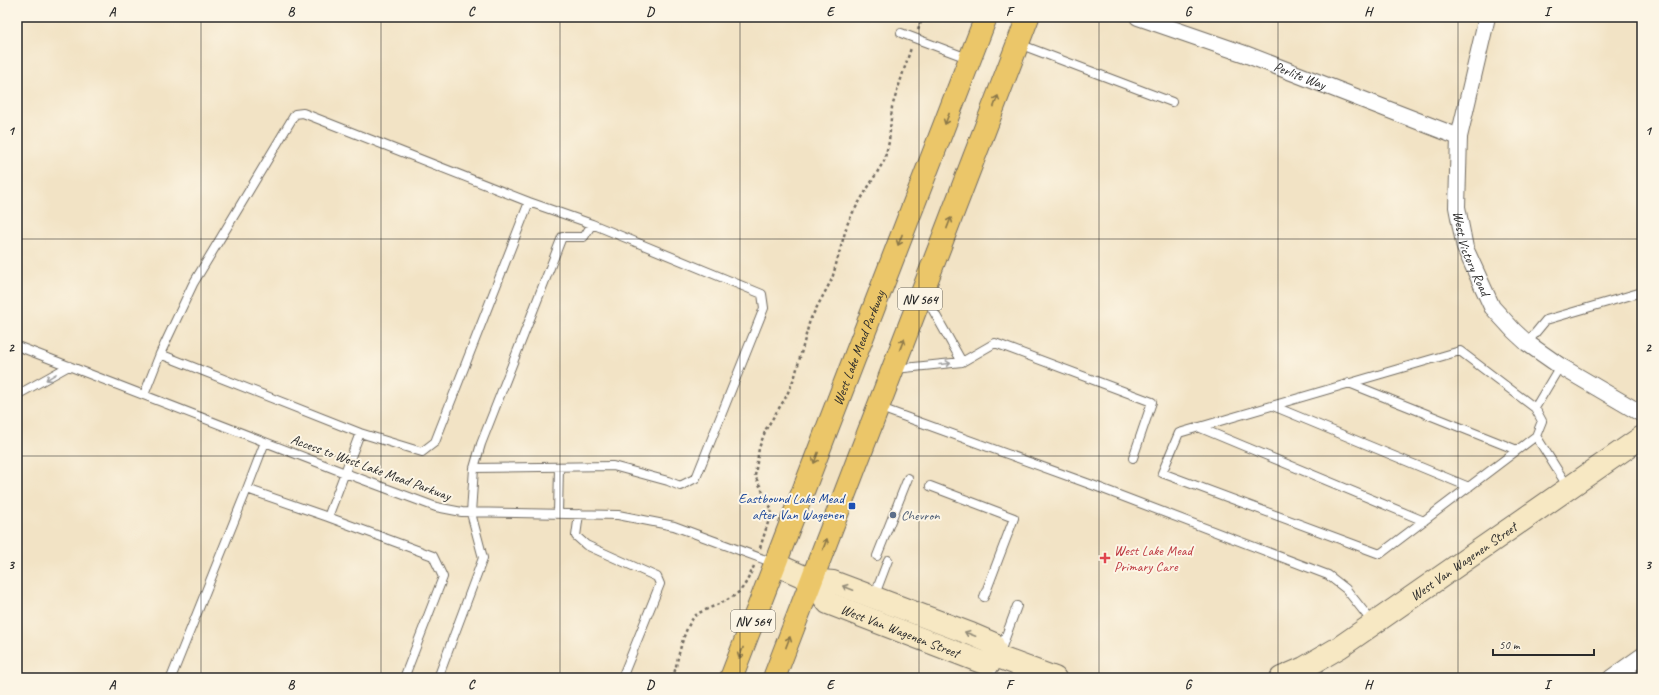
<svg xmlns="http://www.w3.org/2000/svg" width="1659" height="695" font-family="Caveat,sans-serif">
  <style>
    .lines { fill: none; stroke-linecap: round; stroke-linejoin: round }
    .lane-casing { stroke: #716b61; stroke-width: 10 }
    .street-casing { stroke: #716b61; stroke-width: 18 }
    .secondary-casing { stroke: #716b61; stroke-width: 24 }
    .primary-casing { stroke: #716b61; stroke-width: 24 }
    .path { stroke: #716b61; stroke-width: 2.5; stroke-dasharray: 3 3; stroke-linecap: butt }
    .lane { stroke: #fff; stroke-width: 8 }
    .street { stroke: #fff; stroke-width: 16 }
    .secondary { stroke: #f7e8c3; stroke-width: 22 }
    .primary { stroke: #ebc669; stroke-width: 22 }
    .oneway { stroke: #8b784a }
    .oneway2 { stroke: #a0a0a0 }
    .oneway3 { stroke: #918a77 }
    .grid { fill: none; stroke: #2b2b2b; stroke-width: 1; stroke-opacity: 0.55 }
    .transit-dot { fill: #1a4fb4; stroke: #fcf5e5; stroke-width: 1.5 }
    .service-dot { fill: #5c6f8a; stroke: #fcf5e5; stroke-width: 1.5 }
    .health-dot { fill: #e0444e; stroke: #fcf5e5; stroke-width: 1.5 }
    .labels { text-anchor: middle; stroke-width: 4; stroke-linejoin: round; paint-order: stroke }
    .shield { fill: #fcf5e5; stroke: #6a6863; stroke-width: 1 }
    .shield-label { font-size: 13px; font-weight: bold; fill: #2b2b2b }
    .street-label { font-size: 14px; fill: #2b2b2b; stroke: #fcf5e5 }
    .transit-label { font-size: 14px; fill: #164399; stroke: #fcf5e5; text-anchor: end }
    .service-label { font-size: 14px; fill: #4e5e75; stroke: #fcf5e5; text-anchor: start }
    .health-label { font-size: 14px; fill: #be3a42; stroke: #fcf5e5; text-anchor: start }
    .neatline { fill: none; stroke: #2b2b2b; stroke-width: 1.5 }
    .grid-label { font-size: 13px; text-anchor: middle; font-weight: bold; fill: #2b2b2b }
  </style>
  <rect width="100%" height="100%" fill="#fcf5e5"/>
  <filter id="ink" filterUnits="userSpaceOnUse"><feTurbulence type="fractalNoise" baseFrequency=".025" numOctaves="2"/><feDisplacementMap in="SourceGraphic" scale="8" xChannelSelector="R" yChannelSelector="G"/><feConvolveMatrix kernelMatrix="1 2 1 2 8 2 1 2 1" color-interpolation-filters="sRGB"/></filter>
  <filter id="wash" filterUnits="userSpaceOnUse"><feTurbulence type="fractalNoise" baseFrequency=".012" numOctaves="4" result="noise"/><feDisplacementMap in="SourceGraphic" scale="16" xChannelSelector="R" yChannelSelector="G"/><feGaussianBlur stdDeviation="0.9" result="paint"/><feColorMatrix in="noise" values="0 0 0 0 0 0 0 0 0 0 0 0 0 0 0 0 0 1.4 0 .05"/><feComposite in="paint" operator="in"/></filter>
  <g filter="url(#wash)">
    <rect width="100%" height="100%" fill="#f2e3c5"/>
  </g>
  <g filter="url(#ink)">
    <g class="lines">
      <g class="lane-casing">
        <path id="lane" d="M901,33L970,59
          M1019,44L1172,102
          M529,202L592,224
          M1527,343L1546,320L1642,292
          M17,346L345,473L436,507L462,512L618,515L674,526L774,563
          M962,362L995,343L1152,402L1133,458
          M895,369L962,362L925,296
          M1349,383L1517,450
          M17,395L69,366
          M144,395L160,354
          M1273,406L1469,487
          M878,407L1095,486L1328,575L1346,589L1373,623
          M1535,408L1460,351L1179,433L1162,473L1380,554L1536,436L1542,421L1535,408L1560,366
          M1198,427L1424,521
          M1536,436L1568,487
          M265,442L247,489L328,517L360,433L160,354L193,284L295,114L303,113L529,202L435,442L422,452L360,433
          M930,486L1014,518L984,597
          M558,514L559,467
          M579,514L576,536L586,545L657,577L660,584L622,678
          M328,517L433,556L443,577L404,678
          M877,556L908,478
          M874,597L888,560
          M1000,652L1017,606
          M1628,666L1637,678
          M171,678L247,489
          M438,678L483,558L471,513L474,468L481,444L562,237H584L592,224L762,294L764,308L696,478L680,486L668,481L613,466L474,468
          M989,678L996,663"/>
      </g>
      <g class="street-casing">
        <g id="street">
          <path id="s1" d="M1138,17L1245,54L1459,137"/>
          <path id="s2" d="M1487,17L1459,137L1457,207L1465,248L1492,307L1514,331L1527,343L1560,366L1642,414"/>
          <path d="M1611,678L1642,656"/>
        </g>
      </g>
      <g class="secondary-casing">
        <g id="secondary">
          <path d="M775,564L811,580L833,582L971,634L992,643L998,657L1055,678"/>
          <path id="s3" d="M811,580L828,603L984,663L990,662L998,657"/>
          <path id="s4" d="M1281,678L1304,668L1340,647L1642,437"/>
        </g>
      </g>
      <g class="primary-casing">
        <g id="primary">
          <path id="s5" d="M731,678L986,17"/>
          <path d="M774,678L1028,17"/>
        </g>
      </g>
      <path class="path" d="M918,30L923,17
        M760,548L772,510L755,476L759,448L766,429L786,397L795,376L810,320L832,279L847,225L852,214L884,161L889,142L892,107L911,48
        M673,678C678,660 682,632 694,617C698,612 706,610 712,607C739,595 742,593 754,566"/>
      <use href="#lane" class="lane"/>
      <use href="#street" class="street"/>
      <use href="#secondary" class="secondary"/>
      <use href="#primary" class="primary"/>
    </g>
    <defs><path id="oneway-shaft" d="M-6 0H5M1.5-3L5.5 0L1.5 3" fill="none" stroke-width="1.6" stroke-linecap="round" stroke-linejoin="round"/></defs>
    <g class="oneway">
      <use href="#oneway-shaft" transform="translate(996 101) rotate(-69)"/>
      <use href="#oneway-shaft" transform="translate(947 119) rotate(111)"/>
      <use href="#oneway-shaft" transform="translate(949 223) rotate(-69)"/>
      <use href="#oneway-shaft" transform="translate(900 240) rotate(111)"/>
      <use href="#oneway-shaft" transform="translate(902 344) rotate(-69)"/>
      <use href="#oneway-shaft" transform="translate(816 458) rotate(111)"/>
      <use href="#oneway-shaft" transform="translate(825 544) rotate(-69)"/>
      <use href="#oneway-shaft" transform="translate(788 642) rotate(-69)"/>
      <use href="#oneway-shaft" transform="translate(741 653) rotate(111)"/>
    </g>
    <g class="oneway2">
      <use href="#oneway-shaft" transform="translate(945 364) rotate(-5)"/>
      <use href="#oneway-shaft" transform="translate(51 377) rotate(149)"/>
    </g>
    <g class="oneway3">
      <use href="#oneway-shaft" transform="translate(848 588) rotate(-159)"/>
      <use href="#oneway-shaft" transform="translate(970 634) rotate(-159)"/>
    </g>
  </g>
  <path class="grid" d="M201,17V678M381,17V678M560,17V678M740,17V678M919,17V678M1099,17V678M1278,17V678M1458,17V678M17,239H1642M17,456H1642"/>
  <rect class="transit-dot" x="848" y="502" width="8" height="8" rx="2"/>
  <circle class="service-dot" cx="893" cy="515" r="4"/>
  <path class="health-dot" d="M1103 552h4v4h4v4h-4v4h-4v-4h-4v-4h4z"/>
  <g class="labels">
    <g class="shield">
      <rect x="898" y="288" width="44" height="22" rx="3"/>
      <rect x="731" y="610" width="44" height="22" rx="3"/>
    </g>
    <g class="shield-label">
      <text x="920" y="304">NV 564</text>
      <text x="753" y="626">NV 564</text>
    </g>
    <g class="street-label">
      <text dy="5" stroke="none"><textPath href="#s1" startOffset="172">Perlite Way</textPath></text>
      <text dy="5" stroke="none"><textPath href="#s2" startOffset="242">West Victory Road</textPath></text>
      <text dy="5" stroke="none"><textPath href="#s5" startOffset="354">West Lake Mead Parkway</textPath></text>
      <text transform="translate(371 467) rotate(20)" y="5">Access to West Lake Mead Parkway</text>
      <text dy="5" stroke="none"><textPath href="#s4" startOffset="217">West Van Wagenen Street</textPath></text>
      <text dy="5" stroke="none"><textPath href="#s3" startOffset="106">West Van Wagenen Street</textPath></text>
    </g>
    <g class="transit-label">
      <text x="844" y="503">Eastbound Lake Mead<tspan x="844" dy="16">after Van Wagenen</tspan></text>
    </g>
    <g class="service-label">
      <text x="901" y="520">Chevron</text>
    </g>
    <g class="health-label">
      <text x="1114" y="555">West Lake Mead<tspan x="1114" dy="16">Primary Care</tspan></text>
    </g>
  </g>
  <rect width="1659" height="695" fill="none" stroke="#fcf5e5" stroke-width="44"/>
  <path d="M1493 649v6h101v-6" fill="none" stroke="#2b2b2b" stroke-width="2"/>
  <text x="1499" y="649" font-size="12" fill="#2b2b2b" stroke="#fcf5e5" stroke-width="3" paint-order="stroke">50 m</text>
  <rect x="22" y="22" width="1615" height="651" class="neatline"/>
  <g class="grid-label">
    <text x="112" y="16">A</text>
    <text x="291" y="16">B</text>
    <text x="471" y="16">C</text>
    <text x="650" y="16">D</text>
    <text x="830" y="16">E</text>
    <text x="1009" y="16">F</text>
    <text x="1188" y="16">G</text>
    <text x="1368" y="16">H</text>
    <text x="1547" y="16">I</text>
    <text x="11" y="135">1</text>
    <text x="1648" y="135">1</text>
    <text x="11" y="352">2</text>
    <text x="1648" y="352">2</text>
    <text x="11" y="569">3</text>
    <text x="1648" y="569">3</text>
    <text x="112" y="689">A</text>
    <text x="291" y="689">B</text>
    <text x="471" y="689">C</text>
    <text x="650" y="689">D</text>
    <text x="830" y="689">E</text>
    <text x="1009" y="689">F</text>
    <text x="1188" y="689">G</text>
    <text x="1368" y="689">H</text>
    <text x="1547" y="689">I</text>
  </g>
</svg>
